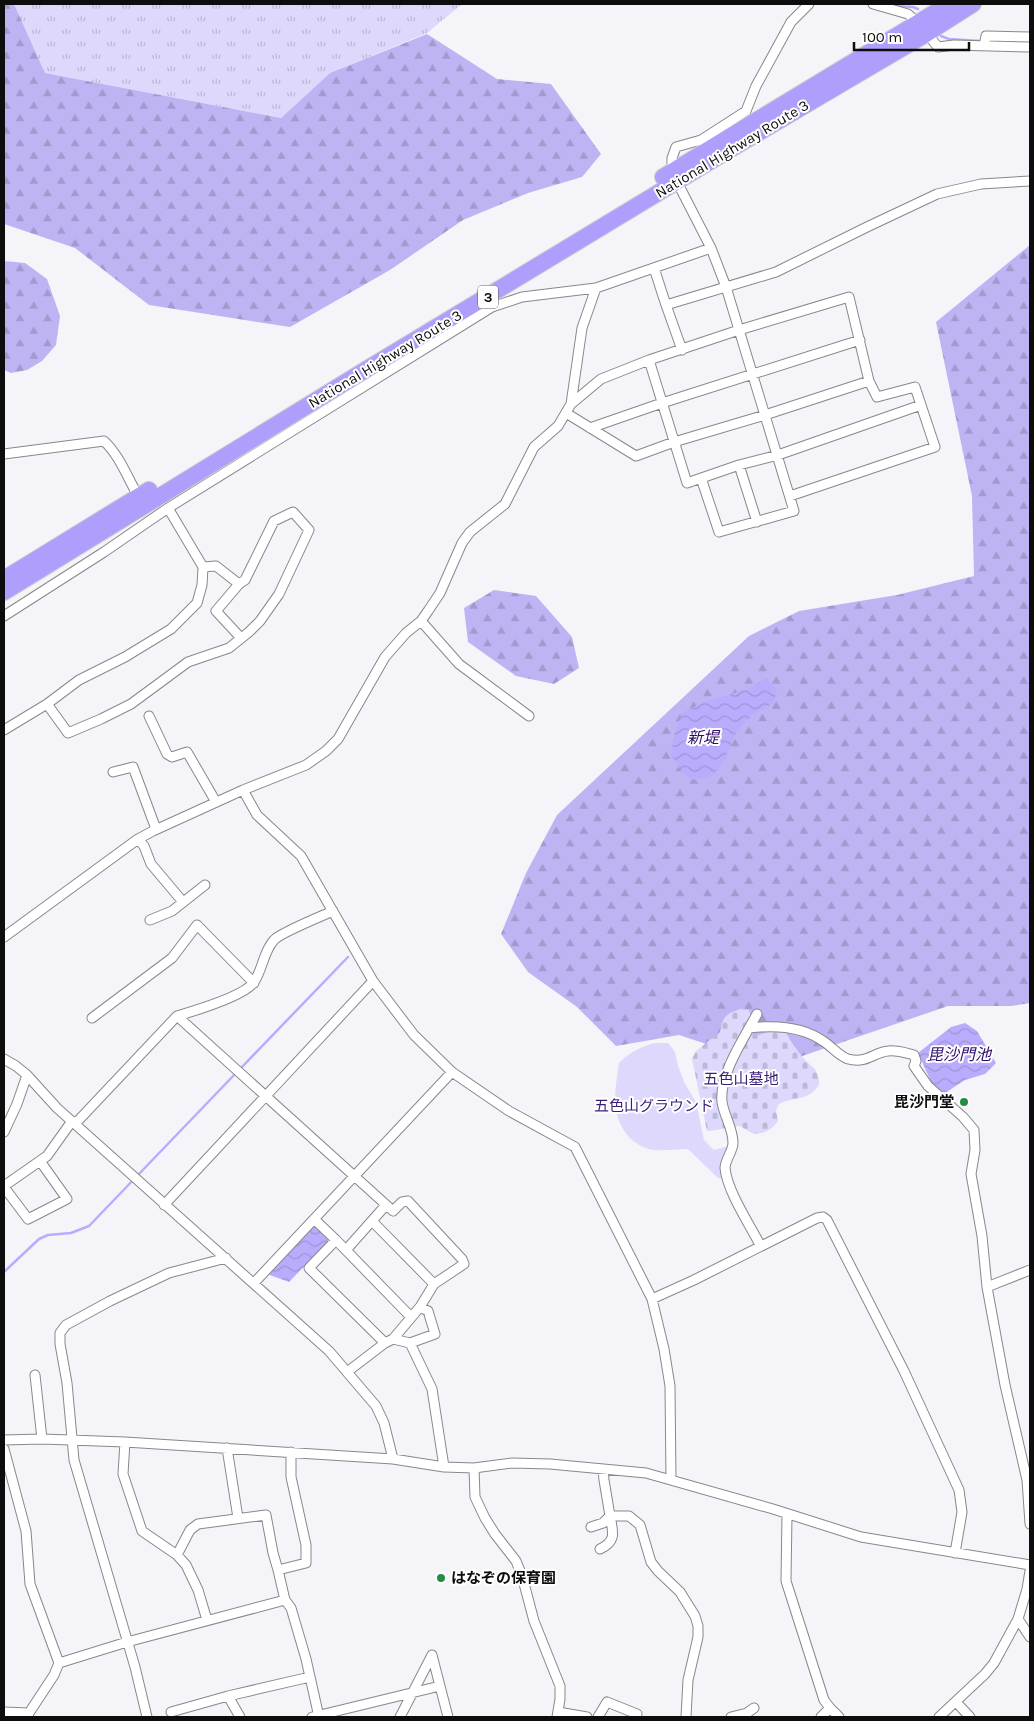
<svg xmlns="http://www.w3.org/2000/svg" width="1034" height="1721" font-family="Karla,'Noto Sans JP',sans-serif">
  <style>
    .grass { fill: url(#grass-tufts) }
    .forest { fill: url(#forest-firs) }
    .cemetery { fill: url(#cemetery-stones) }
    .park { fill: #ddd8fc }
    .water { fill: url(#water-waves) }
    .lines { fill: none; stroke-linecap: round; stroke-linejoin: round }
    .stream { stroke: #baacfc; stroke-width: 2.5 }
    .street-casing { stroke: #88878b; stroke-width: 11 }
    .highway-casing { stroke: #cfcfcf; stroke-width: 18 }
    .street { stroke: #fff; stroke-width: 9 }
    .highway { stroke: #b09efc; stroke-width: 16 }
    .poi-dot { fill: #228d45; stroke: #fff; stroke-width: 2 }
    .labels { text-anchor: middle; stroke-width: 4; stroke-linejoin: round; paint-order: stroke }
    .shield { fill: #fff; stroke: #565656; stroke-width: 1 }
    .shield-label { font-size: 14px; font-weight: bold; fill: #0d0d0e }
    .street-label { font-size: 15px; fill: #0d0d0e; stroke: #fff }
    .park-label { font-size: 15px; fill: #3a1d76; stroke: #fff }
    .poi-label { font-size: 15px; font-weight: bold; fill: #0d0d0e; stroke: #fff; text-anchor: end }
    .water-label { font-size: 16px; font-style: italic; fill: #300d69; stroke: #fff }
  </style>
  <defs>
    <pattern id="grass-tufts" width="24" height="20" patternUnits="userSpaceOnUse" patternTransform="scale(1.25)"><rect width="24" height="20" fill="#ddd8fc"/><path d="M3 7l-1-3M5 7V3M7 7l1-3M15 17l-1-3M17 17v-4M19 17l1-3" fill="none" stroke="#bcb8d7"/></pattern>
    <pattern id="forest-firs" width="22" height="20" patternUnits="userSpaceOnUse" patternTransform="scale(1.25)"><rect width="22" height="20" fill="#beb4f3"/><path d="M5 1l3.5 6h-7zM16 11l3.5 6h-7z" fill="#a29acf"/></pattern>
    <pattern id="cemetery-stones" width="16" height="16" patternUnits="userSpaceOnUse" patternTransform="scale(1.25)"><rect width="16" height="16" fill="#ddd8fc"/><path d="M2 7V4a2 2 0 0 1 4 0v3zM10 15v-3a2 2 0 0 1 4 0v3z" fill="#bcb8d7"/></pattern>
    <pattern id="water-waves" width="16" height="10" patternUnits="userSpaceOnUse" patternTransform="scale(1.25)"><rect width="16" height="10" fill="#baacfc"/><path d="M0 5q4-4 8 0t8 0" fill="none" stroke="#9f93d7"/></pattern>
  </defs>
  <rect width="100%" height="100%" fill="#f5f4f9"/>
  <path class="grass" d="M14,4H462L427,33L330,73L281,118L45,73Z"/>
  <path class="forest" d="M4,4H14L45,73L281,118L330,73L427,34L497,79L551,84L601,154L582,177L528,193L463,220L390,270L290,327L149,305L75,248L4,224Z
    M1030,245V1003L1011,1006H948L773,1066L679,1035L616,1046L577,1007L528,972L501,934L526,873L557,815L749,636L799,611L897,595L974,576L972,496L936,322Z
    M4,261L25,263L47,279L60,316L56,345L42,361L27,370L11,373L4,370Z
    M494,590L536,596L572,637L579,668L554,684L516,676L468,642L464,608Z"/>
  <path class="cemetery" d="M740,1009L749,1010L755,1036L777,1029L785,1031C793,1045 803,1060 815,1069L819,1079V1085C807,1103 793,1095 778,1105L776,1111L778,1121C772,1130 760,1137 750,1132C746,1130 743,1127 739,1126C729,1126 718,1131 707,1131L692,1059L696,1051L720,1032C723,1016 725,1015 740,1009Z"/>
  <path class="park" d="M655,1043H668L675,1052L678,1066L685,1084L696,1102L704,1140L714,1150L733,1145L725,1167L729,1180L718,1178L688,1149C676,1149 664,1151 653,1150C646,1149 637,1144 632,1140C609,1117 615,1092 619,1063C630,1052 640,1047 655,1043Z"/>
  <path class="water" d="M766,679L777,689L774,703L752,715L736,732L724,761L712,776L693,780L682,772L671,755L675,732L682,713L704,702L748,689Z
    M965,1023L977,1031L996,1063L985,1074L965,1080L942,1095L932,1084L918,1053L951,1027Z
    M313,1225L328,1239V1242L289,1282L267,1274Z"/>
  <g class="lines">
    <path class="stream" d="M895,6L913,7L918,9
      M941,36L949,39L996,42
      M240,1069L348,957
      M4,1272L39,1239L48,1235L71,1233L89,1226L236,1073"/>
    <g class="street-casing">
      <path id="street" d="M873,4L908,14L918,23L938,47L954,45L1030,47
        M984,46L986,36L1030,37
        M654,268L666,305
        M682,350L666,305L776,272L867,227L937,194L981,184L1030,181
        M649,360L687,483L739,465L778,455L921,405
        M571,404L582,328L596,288
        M566,413L636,456L674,442L765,415L869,381
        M590,428L662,403L860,340
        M4,454L104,441C121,457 128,480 140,499
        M739,465L757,522
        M701,478L719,532L794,511L726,287L711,248L672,172V158L676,147L701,140L746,111L756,86L791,22L809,4
        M203,567L216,566L239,584
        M4,616L104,552L168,508L492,307L522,297L596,288L711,248
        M421,621L459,664L529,716
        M47,704L68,733L101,719L131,704L188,662L229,648L249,632L260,621L279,594L309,530L293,512L274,521L245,580L239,584L216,611L241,638
        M149,716L167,754L172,757L187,752L216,802
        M4,730L47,704L79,680L125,657L171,629L197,603L202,585L203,567L168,508
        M113,772L133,767L156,829
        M243,790L257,815L301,856L373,981L414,1035L452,1072L509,1111L575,1147L652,1299L664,1349L670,1386L671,1480
        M138,839L144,846L151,864L183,902
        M150,920L172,911L205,885
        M4,937L138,839L153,831L243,790L306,765L326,751L338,739L385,657L406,633L421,621L428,611L440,593L462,543L470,532L505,504L534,447L558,426L571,404L601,379L649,360L739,330L849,297L869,381L877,397L915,387L935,447L790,496
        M757,1014C744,1038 719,1075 722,1102C724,1116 733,1128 733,1143C733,1151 725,1160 725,1168C727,1191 750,1225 760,1245
        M177,1016C194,1011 245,996 254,982C263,969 263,952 274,940C280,933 322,916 333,911
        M92,1018L172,958L197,925L254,983
        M749,1028C774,1025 802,1026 823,1041C831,1046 839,1056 848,1059C867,1064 874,1052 888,1051C897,1050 906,1053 914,1055L916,1061L914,1066L928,1086L963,1117L974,1130L975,1150L971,1174L982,1236L987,1287L1005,1385L1027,1480L1030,1524
        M4,1059L16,1066L27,1075L57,1108L329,1351L376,1406L384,1423L393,1459
        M75,1124L177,1016L393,1211L402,1202L408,1201L462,1259L464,1264L434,1284L420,1307L393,1339L385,1343L347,1372
        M4,1132L17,1104L27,1075
        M4,1186L47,1156L72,1121
        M4,1187L28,1219L67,1199L40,1161
        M164,1205L373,981
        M314,1219L336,1240
        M372,1221L434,1284
        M346,1250L386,1205
        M254,1283L452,1072
        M987,1287L1030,1270
        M652,1299L694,1280L817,1218L823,1217L827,1220L904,1371L959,1490L962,1512L955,1553
        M393,1339L410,1343L435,1334L428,1311L420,1307
        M385,1343L309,1268L336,1240L411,1317
        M410,1343L432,1389L444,1467
        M35,1375L42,1439
        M4,1440L42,1439L125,1442L393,1459L444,1467L474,1468L512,1463L550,1464L646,1473L773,1509L861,1537L1030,1565
        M125,1442L123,1474L142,1531L177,1555L186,1565L198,1590L207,1620
        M227,1448L238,1518
        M4,1449L26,1531L30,1584L59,1663L54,1675L29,1713L28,1717
        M291,1452V1477L306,1545V1563L278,1570L285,1600L291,1608L306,1659L319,1717
        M474,1468L475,1497L485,1518L495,1534L516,1561L522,1576L534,1621L560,1686V1699L557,1717
        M603,1469L604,1480L610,1516H629L640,1525L651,1562L658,1571L680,1592L695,1616L698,1626V1637L688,1680L686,1717
        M787,1515L786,1581L824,1700L830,1708
        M591,1527L603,1523L610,1516C613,1532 617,1541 600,1549
        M177,1555L190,1530L198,1524L266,1515L273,1553L278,1570
        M1030,1571L1027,1589L1018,1619L1030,1637
        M59,1663L127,1642L285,1600
        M228,1696L310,1677
        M956,1702L970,1717
        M4,1712L29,1713
        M171,1712L228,1696L240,1717
        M558,1712L587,1717
        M147,1717L135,1667L74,1460L67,1383L60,1344V1333L66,1325L110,1301L169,1273L226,1258
        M312,1717L440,1686
        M400,1717L432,1655L448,1717
        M598,1717L607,1702L637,1714L636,1717
        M731,1717L747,1713L754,1708
        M821,1717L830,1708L839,1717
        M939,1717L985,1674L994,1663L1018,1619"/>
    </g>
    <g class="highway-casing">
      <path id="highway" d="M663,177L949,4
        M4,579L149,490
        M4,592L367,369L724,153L926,34L973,4"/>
    </g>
    <use href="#street" class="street"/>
    <use href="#highway" class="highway"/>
  </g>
  <g class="poi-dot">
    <circle cx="964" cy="1102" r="5"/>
    <circle cx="441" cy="1578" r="5"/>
  </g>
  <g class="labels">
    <rect class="shield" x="478" y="285.5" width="20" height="23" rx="4"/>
    <g class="shield-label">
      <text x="488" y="302">3</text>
    </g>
    <g class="street-label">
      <text transform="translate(732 149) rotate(-31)" y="5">National Highway Route 3</text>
      <text transform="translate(385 359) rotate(-31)" y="5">National Highway Route 3</text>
    </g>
    <g class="park-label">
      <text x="741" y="1084">五色山墓地</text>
      <text x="654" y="1111">五色山グラウンド</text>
    </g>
    <g class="poi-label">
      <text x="954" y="1107">毘沙門堂</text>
      <text x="451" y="1583" text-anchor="start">はなぞの保育園</text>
    </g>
    <g class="water-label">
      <text x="703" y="743">新堤</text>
      <text x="959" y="1060">毘沙門池</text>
    </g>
  </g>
  <rect width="1034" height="1721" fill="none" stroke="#0d0d0e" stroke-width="10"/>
  <path d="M854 42v8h115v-8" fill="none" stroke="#0d0d0e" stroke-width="2.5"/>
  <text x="862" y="42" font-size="15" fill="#0d0d0e" stroke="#ffffff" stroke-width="4" paint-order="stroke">100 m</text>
</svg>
